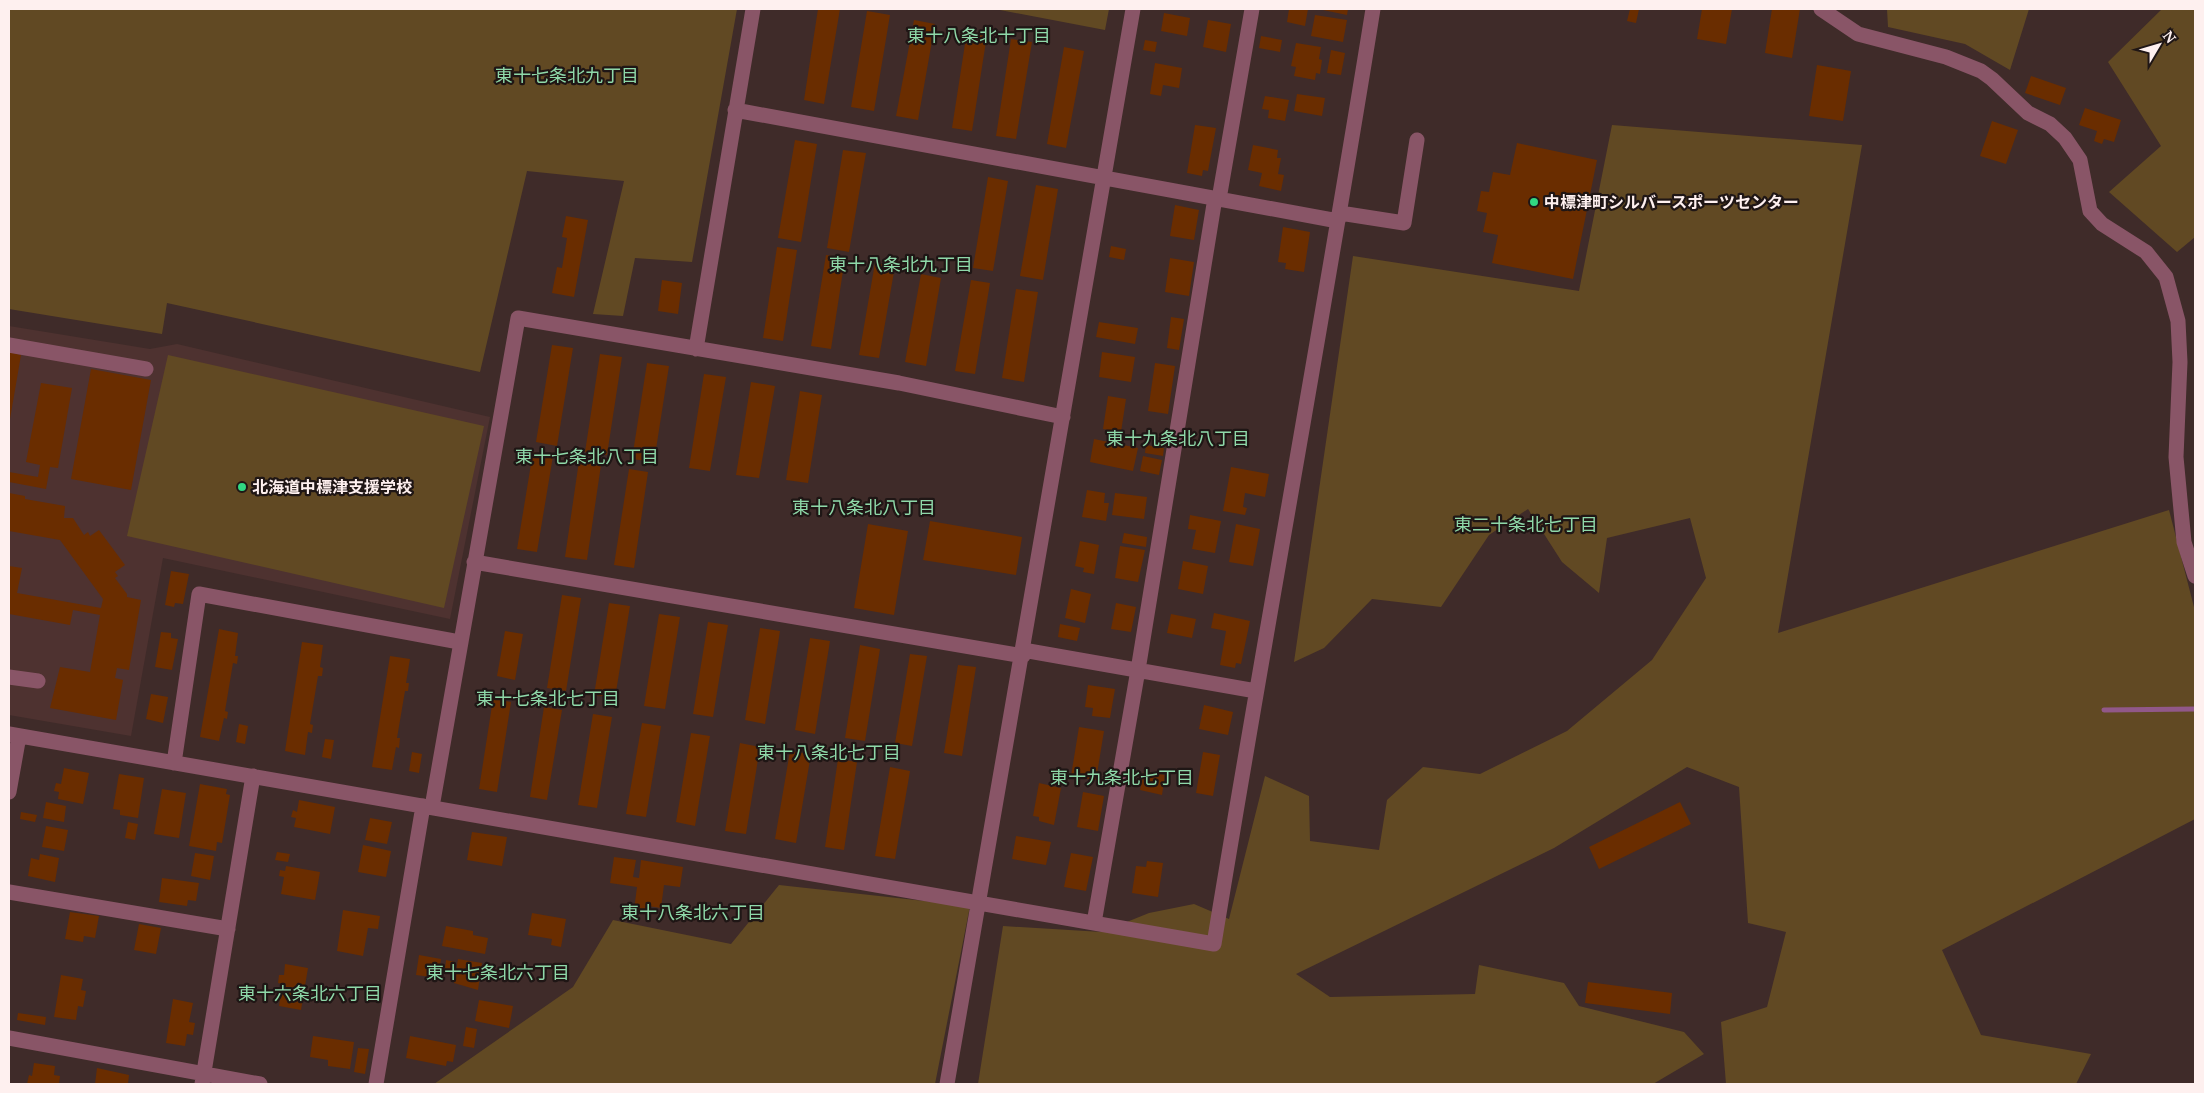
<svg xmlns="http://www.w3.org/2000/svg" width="2204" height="1093" font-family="'Noto Serif','Noto Sans JP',serif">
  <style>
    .built { fill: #4e3230 }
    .green { fill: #614923 }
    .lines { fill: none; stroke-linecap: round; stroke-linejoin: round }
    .stream { stroke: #915889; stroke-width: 5 }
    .building { fill: #6a2d00 }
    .minor { stroke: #895567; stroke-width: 15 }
    .poi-dot { fill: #31d882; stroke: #1f1615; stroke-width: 2 }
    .labels { text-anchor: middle; stroke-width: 4.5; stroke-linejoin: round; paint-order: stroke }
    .poi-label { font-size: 16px; font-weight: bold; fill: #fef0ef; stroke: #1f1615; text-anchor: start }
    .neighbourhood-label { font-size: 18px; fill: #8fd9a9; stroke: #1f1615 }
  </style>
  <rect width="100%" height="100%" fill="#3f2b29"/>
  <path class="built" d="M9,326L150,349L177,344L490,417L450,619L163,558L131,736L9,715Z"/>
  <path class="green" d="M9,9H737L692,262L635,258L623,316L593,314L624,181L527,171L480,372L167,303L162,334L9,309Z
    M995,9H1109L1105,30Z
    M1887,9H2029L2010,70L1965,44L1888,27Z
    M2162,9H2195V237L2177,252L2109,192L2161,146L2108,62Z
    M1612,125L1862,145L1778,633L2169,510L2195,611V819L1942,950L1981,1035L2091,1054L2076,1084H1726L1721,1022L1767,1007L1786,932L1748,923L1739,787L1687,767L1554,848L1296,974L1330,997L1475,994L1479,965L1564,983L1579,1006L1684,1032L1704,1054L1653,1084H978L1003,926L1102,932L1149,913L1194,904L1229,919L1265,776L1309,796L1310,841L1379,850L1387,800L1423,767L1480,774L1567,731L1652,660L1706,578L1690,518L1607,538L1599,593L1562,562L1528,509L1489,535L1441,607L1372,599L1324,648L1294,662L1353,256L1579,291Z
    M168,355L484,426L444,608L127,536Z
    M779,885L970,906L935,1084H434L573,987L613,920L731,944Z"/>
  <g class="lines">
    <path class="stream" d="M2104,710L2195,709"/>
  </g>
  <path class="building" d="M818,9H840L824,104L804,100Z
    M1289,9H1308L1305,26L1287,22Z
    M1318,9H1348L1347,15Z
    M1630,9H1639L1636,23L1627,21Z
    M1702,9H1732L1726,44L1697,39Z
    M1772,9H1800L1792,58L1765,53Z
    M867,11L890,15L874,111L851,107Z
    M1164,13L1190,18L1187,36L1161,31Z
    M1315,15L1347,20L1343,42L1311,36Z
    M914,20L935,24L918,120L896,116Z
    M1208,20L1231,24L1226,52L1203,47Z
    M967,31L987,35L972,131L952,128Z
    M1261,36L1282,40L1280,52L1259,48Z
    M1011,39L1032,42L1016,139L996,136Z
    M1145,40L1157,42L1155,52L1143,50Z
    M1296,43L1321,47L1319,59L1322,60L1320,74L1316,73L1315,80L1294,76L1296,67L1291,66Z
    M1064,47L1084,51L1066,148L1047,144Z
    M1331,50L1345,53L1341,75L1327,73Z
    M1155,63L1182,68L1179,88L1163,85L1161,96L1150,94Z
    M1817,65L1851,71L1843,121L1809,116Z
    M2031,76L2066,88L2060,105L2025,93Z
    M1297,94L1325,98L1322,116L1294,111Z
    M1265,96L1289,100L1285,121L1268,118L1269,110L1262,109Z
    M2085,108L2121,120L2114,142L2104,139L2102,144L2094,141L2097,131L2079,125Z
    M1992,121L2018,130L2006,164L1980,156Z
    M1195,125L1216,128L1208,171L1203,170L1202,176L1187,173Z
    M795,140L817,144L801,242L778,238Z
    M1517,143L1597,160L1573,279L1492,263L1498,235L1483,232L1487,213L1477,211L1481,191L1489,192L1493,172L1510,175Z
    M1253,145L1278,150L1277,158H1281L1278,174L1284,175L1281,191L1259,186L1262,173L1248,170Z
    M843,150L866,153L849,252L827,248Z
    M988,177L1008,181L993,271L973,268Z
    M1036,185L1058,189L1043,280L1020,276Z
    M1175,205L1199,210L1194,240L1170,236Z
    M566,216L588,220L574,297L552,293L557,267L562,268L567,238L562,237Z
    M1283,227L1310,232L1304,272L1285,269L1286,263L1278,262Z
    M1111,246L1126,249L1124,260L1109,257Z
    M777,247L797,250L783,341L763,338Z
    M826,255L845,258L831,349L811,346Z
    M1170,258L1194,262L1189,296L1165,292Z
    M875,263L895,266L879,358L859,355Z
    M921,274L941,278L926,366L905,362Z
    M662,280L682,283L678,314L658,311Z
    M971,280L990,283L975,374L955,371Z
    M1016,289L1038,292L1024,382L1002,378Z
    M1171,317L1184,319L1179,350L1167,348Z
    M1099,322L1138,328L1135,344L1096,337Z
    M552,345L573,348L557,446L536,442Z
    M9,352L21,355L10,419H9Z
    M1102,352L1135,357L1131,382L1099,377Z
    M600,354L622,357L607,455L585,452Z
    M647,363L669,366L654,462L632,459Z
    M1155,363L1175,366L1168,414L1148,411Z
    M91,369L151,380L131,490L71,479Z
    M704,374L726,377L710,471L689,468Z
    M751,382L775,386L759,478L736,475Z
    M41,383L72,388L58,468L50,467L46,489L9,482V472L38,477L40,465L26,462Z
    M800,391L822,395L808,483L786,480Z
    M1108,396L1126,399L1121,432L1103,429Z
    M1094,439L1138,448L1133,471L1090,462Z
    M1146,445L1164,448L1163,456L1145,453Z
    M533,452L553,456L537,552L517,549Z
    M1143,456L1162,460L1159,475L1140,471Z
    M579,461L601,465L587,560L565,557Z
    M1231,467L1269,474L1265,497L1245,493L1243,507L1247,508L1245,515L1223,511Z
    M629,469L648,472L634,568L614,565Z
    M1087,490L1105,493L1104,503H1109L1106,521L1082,517Z
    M9,493L25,496V499L65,506L64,518H73L84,535L88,532L90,536L99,530L125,565L115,572L118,576L115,578L127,594V597L141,600L129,670L117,668L115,678L123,680L116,720L50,708L60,667L90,672L100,615L73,610L70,625L9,614V566L22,568L17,593L101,608L103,599L60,540L9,531Z
    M1115,493L1147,497L1144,519L1112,515Z
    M1190,515L1221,521L1215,553L1192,549L1196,530L1188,529Z
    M930,521L1022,537L1016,575L923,560Z
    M868,524L908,531L894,615L854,608Z
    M1236,524L1260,529L1253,566L1229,562Z
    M1124,533L1147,537L1146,547L1122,543Z
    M1080,541L1099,545L1094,574L1083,572L1084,568L1075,566Z
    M1120,546L1145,550L1138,582L1115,578Z
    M1183,561L1208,566L1203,594L1178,589Z
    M171,571L189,574L183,604L175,603L174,607L165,605Z
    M1071,589L1091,594L1085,623L1065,618Z
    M562,595L581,598L566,691L547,688Z
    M609,603L630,606L615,698L594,695Z
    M1116,603L1136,607L1131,632L1111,629Z
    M1214,613L1250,621L1241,664L1236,663L1235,668L1220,665L1226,631L1211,628Z
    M659,614L680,617L665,709L644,706Z
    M1171,614L1196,619L1192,638L1167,633Z
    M708,622L728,625L713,717L693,714Z
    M1060,624L1080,628L1077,641L1058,637Z
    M760,628L780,631L765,724L745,720Z
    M219,629L238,633L235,656H238L237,664L233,663L225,711L228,712L227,719L224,718L219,741L200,737Z
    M505,631L523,634L515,680L497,676Z
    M161,632L171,633V638L178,639L172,670L155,667Z
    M810,638L830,641L815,734L795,730Z
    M302,642L323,645L320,667L323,668L322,676H318L310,724L313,725L312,733L308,732L305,755L285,751Z
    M860,645L880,649L865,741L845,738Z
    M910,654L927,656L912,746L895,743Z
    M390,656L410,659L406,683H409L408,691H405L397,738H400L399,748L396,747L392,770L372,767Z
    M958,665L976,667L962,756L944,753Z
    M1088,685L1115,689L1110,718L1092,716L1093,708L1085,707Z
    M151,694L168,697L163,723L146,719Z
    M493,699L511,702L497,792L479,789Z
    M1204,705L1233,712L1228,735L1199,729Z
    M544,707L562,710L547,800L530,797Z
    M593,714L612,717L597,808L578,805Z
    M642,723L661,726L646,817L626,814Z
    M239,724L248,726L245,744L236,742Z
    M1079,727L1104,731L1096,780L1071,776Z
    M691,733L710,736L695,826L676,822Z
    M325,739L334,740L331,759L322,757Z
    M740,743L760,747L746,834L725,831Z
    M790,751L811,754L796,843L775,839Z
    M412,752L422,754L419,773L409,771Z
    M1203,752L1220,755L1213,796L1196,793Z
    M838,759L857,762L844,850L825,847Z
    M890,767L910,771L895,859L875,856Z
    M64,768L89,773L83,804L58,799L59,792L54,791L56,783L61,784Z
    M1144,771L1165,775L1162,795L1140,790Z
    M119,774L144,778L138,818L120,815V810L113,809Z
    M1039,783L1061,788L1054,825L1039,821V817L1033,816Z
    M200,784L227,789L226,794L230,795L222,843L217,842L216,851L189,846Z
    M162,789L186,793L179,838L154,834Z
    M1083,792L1104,796L1098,831L1077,827Z
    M299,800L335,807L330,834L294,827L296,818L291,817L293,810L297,812Z
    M46,802L66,806L64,822L43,818Z
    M1680,802L1691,824L1599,869L1589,847Z
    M21,812L37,815L35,822L20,819Z
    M370,818L392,822L387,844L365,840Z
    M128,822L138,824L135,840L125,838Z
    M46,826L68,830L64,851L42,847Z
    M472,832L507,837L502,866L467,860Z
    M1016,836L1051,842L1046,865L1012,859Z
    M363,845L391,851L386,877L358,872Z
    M277,852L290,854L288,862L275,860Z
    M195,853L214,856L210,880L191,876Z
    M1071,853L1093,857L1086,891L1064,887Z
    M40,854L59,858L55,882L28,876L31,858L39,860Z
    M614,857L636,860L633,877L639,878L641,860L683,867L680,887L664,885L661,908L648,906L647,912L634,910L637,887L610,883Z
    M1147,861L1163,863L1158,897L1132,893L1136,866L1146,867Z
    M286,866L320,872L315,900L281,894L284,877L279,876L280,870L285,871Z
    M162,878L199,883L196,901L188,900L187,906L159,902Z
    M343,910L380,916L378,929L368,928L363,956L337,951Z
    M70,912L99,916L95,938L84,936L83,942L65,939Z
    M532,913L566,919L561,947L551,945L552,939L528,935Z
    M139,924L161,928L156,954L134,950Z
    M446,926L473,931V935L488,938L485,954L442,946Z
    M419,955L441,959L438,978L416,975Z
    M458,959L482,963L478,990L454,983Z
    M446,960L455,962L454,970L445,969Z
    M285,964L308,968L301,1010L279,1006L282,984L278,983L279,975H284Z
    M61,975L83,979L81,990L86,991L83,1007L78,1006L76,1020L54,1017Z
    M1588,982L1672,993L1670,1014L1585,1003Z
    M173,999L193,1003L189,1022L195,1023L193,1035L187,1034L185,1046L166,1043Z
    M479,1000L513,1006L509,1028L475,1021Z
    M18,1013L46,1017L45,1025L17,1020Z
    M466,1027L477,1029L474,1048L463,1046Z
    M313,1036L354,1042L350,1069L328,1066V1060L310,1057Z
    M410,1036L456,1045L453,1062L447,1061L446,1066L406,1058Z
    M358,1048L369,1049L365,1074L354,1072Z
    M34,1063L55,1066L54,1075L60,1076L59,1084H27L29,1075L32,1076Z
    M97,1068L129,1075L128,1084H95Z"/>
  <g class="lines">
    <path class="minor" d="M1821,9L1858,34L1946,57L1981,71L1992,79L2028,113L2050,124L2065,138L2080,160L2090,211L2102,224L2146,252L2166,277L2178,321L2180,362L2176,457L2184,542L2195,576
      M735,110L1338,221
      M1219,199L1252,9
      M1340,213L1404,223L1417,140
      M9,345L146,369
      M696,349L753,9
      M474,562L1023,656
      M1023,650L1256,691
      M9,677L38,681
      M9,734L1214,944C1265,632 1323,321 1373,9
      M174,763L199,594L454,641
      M9,792L19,736
      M432,807L518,318L899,383L1063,417
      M9,892L228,929
      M1094,923L1138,670L1215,198
      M9,1038L260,1084
      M202,1084L253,776
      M376,1084L423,806
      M947,1084L1133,9"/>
  </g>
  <g class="poi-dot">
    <circle cx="1534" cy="202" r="5"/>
    <circle cx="242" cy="487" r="5"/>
  </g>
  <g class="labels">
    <g class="poi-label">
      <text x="1544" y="208">中標津町シルバースポーツセンター</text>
      <text x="252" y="493">北海道中標津支援学校</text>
    </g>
    <g class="neighbourhood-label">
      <text x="979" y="42">東十八条北十丁目</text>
      <text x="567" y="82">東十七条北九丁目</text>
      <text x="901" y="271">東十八条北九丁目</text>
      <text x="1178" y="445">東十九条北八丁目</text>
      <text x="587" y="463">東十七条北八丁目</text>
      <text x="864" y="514">東十八条北八丁目</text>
      <text x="1526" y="531">東二十条北七丁目</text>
      <text x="548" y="705">東十七条北七丁目</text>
      <text x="829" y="759">東十八条北七丁目</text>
      <text x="1122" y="784">東十九条北七丁目</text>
      <text x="693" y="919">東十八条北六丁目</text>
      <text x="498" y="979">東十七条北六丁目</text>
      <text x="310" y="1000">東十六条北六丁目</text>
    </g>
  </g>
  <rect width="2204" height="1093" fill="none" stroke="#fef0ef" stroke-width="20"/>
  <g transform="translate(2159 45) rotate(52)" stroke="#1f1615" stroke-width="4" paint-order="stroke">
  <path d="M0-4L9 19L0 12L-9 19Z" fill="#fef0ef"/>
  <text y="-8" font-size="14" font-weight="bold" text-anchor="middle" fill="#fef0ef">N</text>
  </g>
</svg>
